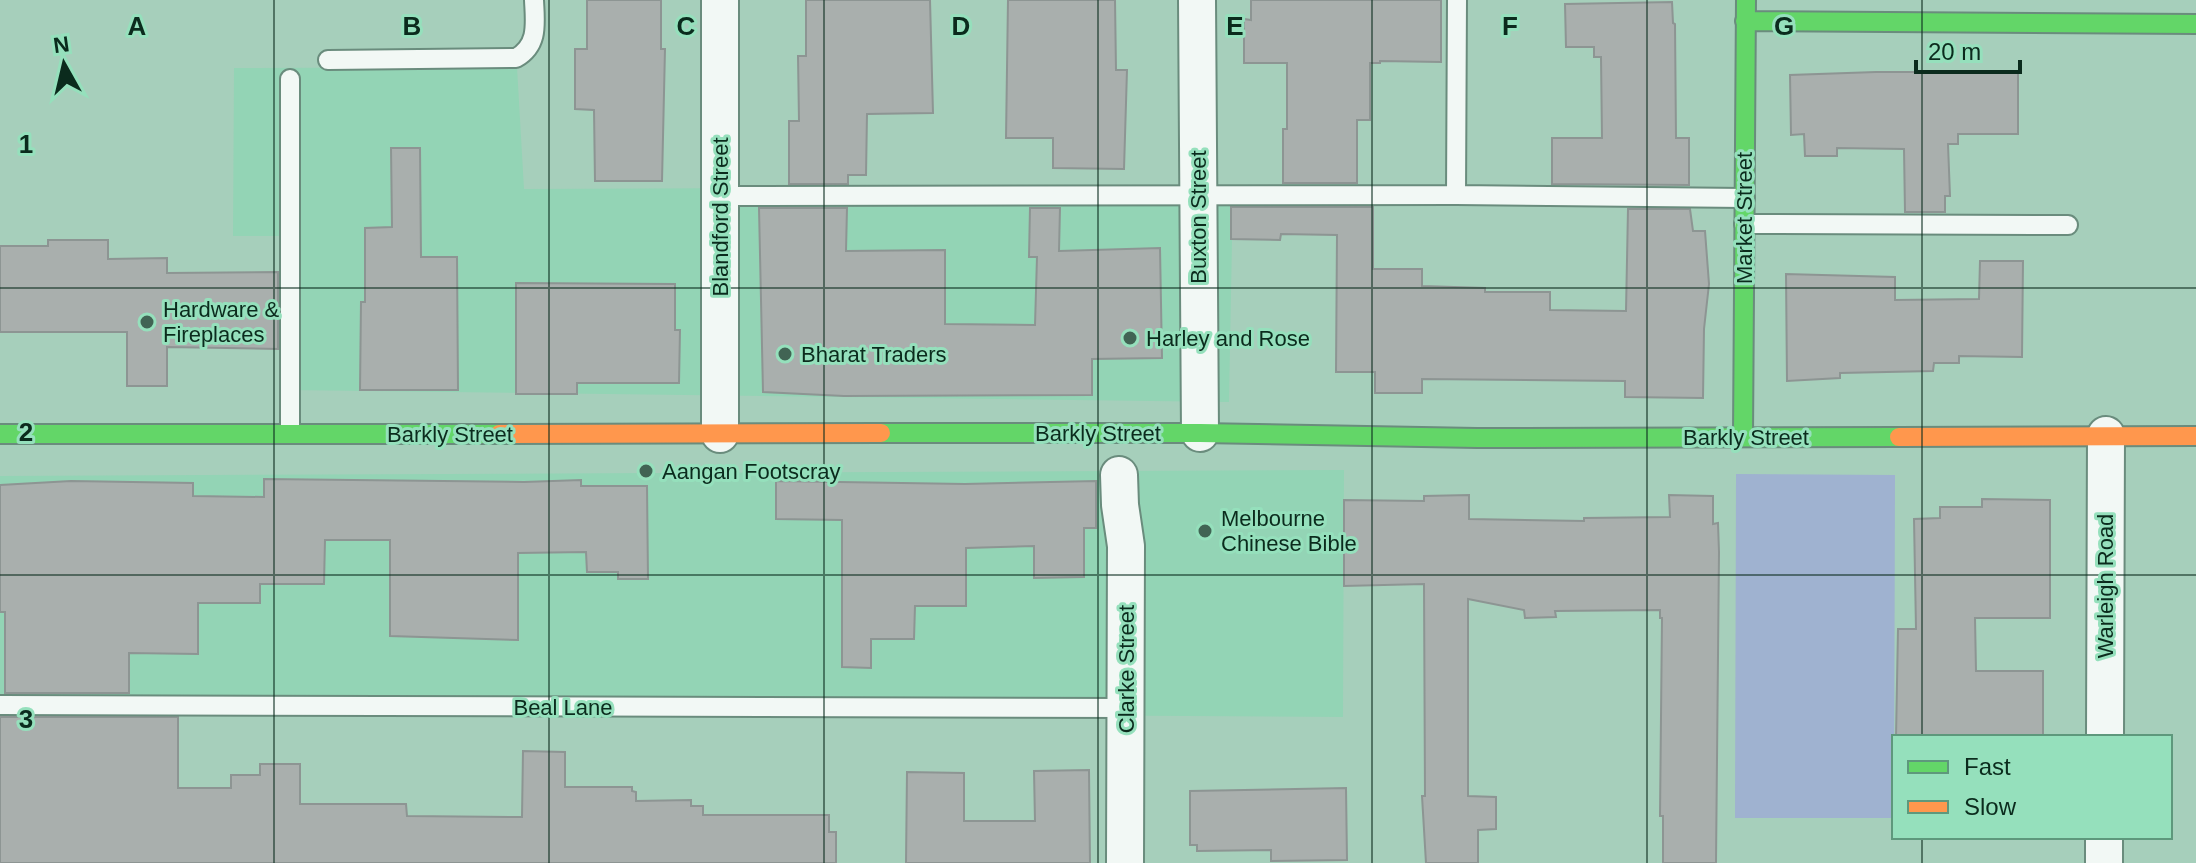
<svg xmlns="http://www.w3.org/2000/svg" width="2196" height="863" font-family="Helvetica,sans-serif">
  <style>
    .built { fill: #93d4b5 }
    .green { fill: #9fb2d0 }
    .building { fill: #a9afad; stroke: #8d9593; stroke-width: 2 }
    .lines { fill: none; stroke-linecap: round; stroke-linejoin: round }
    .lane-casing { stroke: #6a8c7d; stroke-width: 22 }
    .street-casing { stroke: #6a8c7d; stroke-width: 40 }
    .fast-casing { stroke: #6a8c7d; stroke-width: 22 }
    .slow-casing { stroke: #6a8c7d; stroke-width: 22 }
    .lane { stroke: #f2f8f5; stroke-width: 18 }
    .street { stroke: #f2f8f5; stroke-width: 36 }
    .fast { stroke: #63d668; stroke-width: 18 }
    .slow { stroke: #ff974d; stroke-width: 18 }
    .grid { fill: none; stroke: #0b2b1d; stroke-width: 2; stroke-opacity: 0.55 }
    .poi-dot { fill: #416454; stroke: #95e0bc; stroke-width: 3 }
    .labels { text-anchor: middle; stroke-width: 6; stroke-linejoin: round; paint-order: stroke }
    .street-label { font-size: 22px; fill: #0b2b1d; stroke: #95e0bc }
    .poi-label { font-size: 22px; fill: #0b2b1d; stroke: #95e0bc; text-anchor: start }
    .grid-label { font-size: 26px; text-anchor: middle; font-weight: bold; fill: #0b2b1d; stroke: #95e0bc; stroke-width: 6; stroke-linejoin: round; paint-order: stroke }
  </style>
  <rect width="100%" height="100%" fill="#a6cfbb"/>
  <path class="built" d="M517,67L524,189L1233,186L1229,402L286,390L285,236H233L234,68Z
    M1344,470L1343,717L0,709V476Z"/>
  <path class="green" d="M1736,474L1895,475L1894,818H1735Z"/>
  <path class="building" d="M587,0H661V49H665L662,181H595L594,110L575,109V49H587Z
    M806,0H930L933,113L867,114L866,175H848V184H789V121H799L798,56H806Z
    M1008,0H1115L1116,70H1127L1124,169L1053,168V138H1006Z
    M1251,0H1441V62L1380,61V63H1370V120H1357V183H1283V129H1287V63H1244V19L1251,20Z
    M1672,2L1673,23L1675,24L1676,138H1689V185L1552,184V138H1602L1601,57H1594V47H1566L1565,4Z
    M1876,72H2018V134H1958V144H1948L1950,196H1945V212H1905L1904,149L1837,148V156H1805L1804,134L1791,135L1790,75Z
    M391,148H420L421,257H457L458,390H360L361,302H365V228L392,227Z
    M1231,207H1373V269H1422V286L1485,288V292H1550V310L1626,311L1628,209H1690L1693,231H1705L1709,284L1704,329L1703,398L1625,397V381L1422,379V393H1375V372H1336L1337,235L1281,234L1280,240L1231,239Z
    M759,208H847L846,251L945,250V324L1035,325L1037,257H1029L1030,208H1060L1059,251L1160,248L1162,358L1092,359V395L844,396L763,392Z
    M48,240H108V259L167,258V273L278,272V349L167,347V386H127V332H0V246H48Z
    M1980,261H2023L2022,357L1959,356V363H1934L1933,371L1840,373V378L1787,381L1786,274L1895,277V300L1979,299Z
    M516,283L675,284V330H680L679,383H577V394H516Z
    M264,479L524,482L581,480V486H647L648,579H618V572H587L586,552L518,553V640L390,636V540H325L324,584H260V603H198V654L129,653V693H5V612H0V485L71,481L193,483V496L264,497Z
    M776,481L965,484L1096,481V528H1084V577L1034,578V546L966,548V606H915L914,639H871V668L842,667V520L776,519Z
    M1469,495V519L1584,521V518L1670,517L1669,495L1713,496V524L1718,523L1719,552L1716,863H1663V816H1660L1662,618H1660V610L1555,611L1556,617L1525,618L1524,610L1468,599V796L1496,797V829L1478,830V863H1426L1422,796H1425L1424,584L1344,586V500L1424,501V496Z
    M1982,499L2050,500V618H1975L1976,671H2043V737H1896L1898,629H1916L1914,519L1940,518V507H1982Z
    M0,717H178V788H231V775H260V764H300V804H406L407,816L522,817L523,751L565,752V787H632V791L636,792V801L691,800V806H703V815H829V832H836V863H0Z
    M1089,770L1090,863H906L907,772L964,773V821H1035L1034,771Z
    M1346,788L1347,860L1271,861V850L1197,851V845H1190V791Z"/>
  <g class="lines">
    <g class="lane-casing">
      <path id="lane" d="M328,60L516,58C539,45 535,23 534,0
        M1456,195L1457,0
        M720,196L1456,195L1745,198
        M1744,224L2068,225
        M290,434V79
        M0,705L1126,708"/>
    </g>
    <g class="street-casing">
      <path id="street" d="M1197,0L1200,433
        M720,434V0
        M1119,475L1120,505L1126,546L1125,863
        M2105,737L2106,435
        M2104,863V837"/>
    </g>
    <g class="fast-casing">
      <path id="fast" d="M1745,21L2196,24
        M881,433H1200L1477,438L1899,437
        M0,434H499
        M1743,437L1746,0"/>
    </g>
    <g class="slow-casing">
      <path id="slow" d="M499,434L881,433
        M1899,437L2196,436"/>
    </g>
    <use href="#lane" class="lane"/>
    <use href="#street" class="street"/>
    <use href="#fast" class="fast"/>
    <use href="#slow" class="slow"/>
  </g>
  <path class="grid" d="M274,0V863M549,0V863M824,0V863M1098,0V863M1372,0V863M1647,0V863M1922,0V737M0,288H2196M0,575H2196M1922,837V863"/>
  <g class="poi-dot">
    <circle cx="147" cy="322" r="8"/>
    <circle cx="1130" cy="338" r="8"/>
    <circle cx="785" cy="354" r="8"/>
    <circle cx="646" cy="471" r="8"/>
    <circle cx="1205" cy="531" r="8"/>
  </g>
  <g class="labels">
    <g class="street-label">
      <text transform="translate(720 217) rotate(-90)" y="8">Blandford Street</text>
      <text transform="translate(1198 217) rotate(-90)" y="8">Buxton Street</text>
      <text transform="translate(1744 218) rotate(-90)" y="8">Market Street</text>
      <text x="1098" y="441">Barkly Street</text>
      <text x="450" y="442">Barkly Street</text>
      <text x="1746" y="445">Barkly Street</text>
      <text transform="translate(2105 586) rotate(-90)" y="8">Warleigh Road</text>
      <text transform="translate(1126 669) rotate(-90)" y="8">Clarke Street</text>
      <text x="563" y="715">Beal Lane</text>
    </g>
    <g class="poi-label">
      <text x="163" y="317">Hardware &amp;<tspan x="163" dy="25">Fireplaces</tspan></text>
      <text x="1146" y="346">Harley and Rose</text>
      <text x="801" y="362">Bharat Traders</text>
      <text x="662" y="479">Aangan Footscray</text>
      <text x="1221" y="526">Melbourne<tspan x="1221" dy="25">Chinese Bible</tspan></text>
    </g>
  </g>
  <g class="grid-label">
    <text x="137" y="35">A</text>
    <text x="412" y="35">B</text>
    <text x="686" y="35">C</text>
    <text x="961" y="35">D</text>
    <text x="1235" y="35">E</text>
    <text x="1510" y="35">F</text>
    <text x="1784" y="35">G</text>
    <text x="26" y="153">1</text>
    <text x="26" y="441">2</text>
    <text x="26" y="728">3</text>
  </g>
  <rect x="1892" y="735" width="280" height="104" fill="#95e0bc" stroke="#5e987c" stroke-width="2"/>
  <rect x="1908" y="761" width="40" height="12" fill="#63d668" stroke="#5e987c" stroke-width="2"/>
  <text x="1964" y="775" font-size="24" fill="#0b2b1d">Fast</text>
  <rect x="1908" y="801" width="40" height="12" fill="#ff974d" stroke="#5e987c" stroke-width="2"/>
  <text x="1964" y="815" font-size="24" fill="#0b2b1d">Slow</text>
  <g transform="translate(64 64) rotate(352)" stroke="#95e0bc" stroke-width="6" paint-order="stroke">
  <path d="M0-6L14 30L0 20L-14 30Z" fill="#0b2b1d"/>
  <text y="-12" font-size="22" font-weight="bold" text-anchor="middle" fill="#0b2b1d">N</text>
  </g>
  <path d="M1916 60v12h104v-12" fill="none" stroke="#0b2b1d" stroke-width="4"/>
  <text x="1928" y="60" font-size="24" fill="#0b2b1d" stroke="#95e0bc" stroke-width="6" paint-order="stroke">20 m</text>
</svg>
